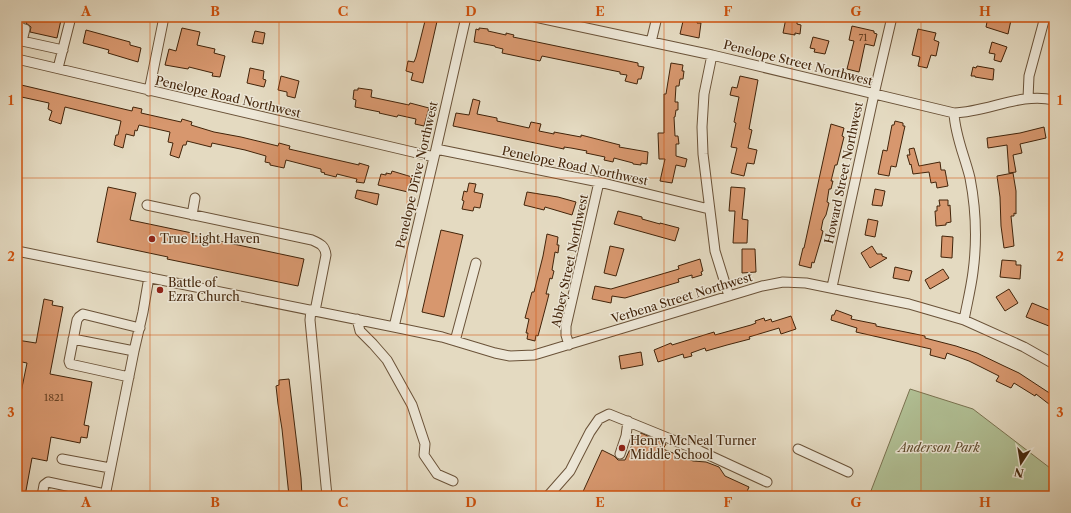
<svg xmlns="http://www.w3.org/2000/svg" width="1071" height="513" font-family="'Libre Caslon Text',serif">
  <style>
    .green { fill: #b1c095; stroke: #7a7250 }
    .building { fill: #d7976e; stroke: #42240a }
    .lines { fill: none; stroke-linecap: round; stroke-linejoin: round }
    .minor-casing { stroke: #6a5238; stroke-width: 11 }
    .minor { stroke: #ede7d7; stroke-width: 9 }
    .grid { fill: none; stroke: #cf510c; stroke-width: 1; stroke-opacity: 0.55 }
    .poi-dot { fill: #8f2418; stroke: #ede7d7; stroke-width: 1.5 }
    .labels { text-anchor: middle; stroke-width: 3; stroke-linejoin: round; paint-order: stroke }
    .number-label { font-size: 10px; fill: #674123 }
    .street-label { font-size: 12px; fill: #42240a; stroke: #ede7d7 }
    .poi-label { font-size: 12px; fill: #42240a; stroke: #ede7d7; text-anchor: start }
    .park-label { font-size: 12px; font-style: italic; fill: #5e4b2d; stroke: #ede7d7 }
    .neatline { fill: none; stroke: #cf510c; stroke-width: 1.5 }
    .grid-label { font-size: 13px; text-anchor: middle; font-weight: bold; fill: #cf510c }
  </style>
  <rect width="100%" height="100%" fill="#e4dac1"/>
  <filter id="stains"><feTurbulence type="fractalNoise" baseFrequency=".005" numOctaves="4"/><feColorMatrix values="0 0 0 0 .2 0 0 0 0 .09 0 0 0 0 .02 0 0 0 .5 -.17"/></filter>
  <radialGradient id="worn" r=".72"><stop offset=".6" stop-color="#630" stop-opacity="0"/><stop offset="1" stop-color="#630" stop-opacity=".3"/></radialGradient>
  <path class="green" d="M910,389L973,409L1054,471V496H869Z"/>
  <path class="building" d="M31,17H49L61,20L57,38L30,32L31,27L26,23L27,18L31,19Z
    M426,17H438L423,83L411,80L413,73L406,71L408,61L414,62L416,57Z
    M684,17H698L697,23H701L699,38L680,34Z
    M988,17H998L1011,20L1008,34L986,27Z
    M786,18L797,21V24L801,25L800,34L795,33V35L783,33Z
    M852,26L874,31V33L877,34L874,46L865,44L859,72L847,69L854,41L849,40Z
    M182,28L200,32L197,45L215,49L214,53L225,56L220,77L212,76L213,73L189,67L188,69L165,65L169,49L176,51Z
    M479,28L488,29V31L506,35V33L514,35L513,37L638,63V66L644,67L641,79H638L637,84L625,81L627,75L620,74V72L542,56L540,61L502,53L503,49L495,47V46L474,42L476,29L479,30Z
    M918,29L936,33L934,40L939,42L936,56L931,55L927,68L918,66L920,57L912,55Z
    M86,30L130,42V45L141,48L138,62L108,53L109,50L83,43Z
    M255,31L265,33L263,44L252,42Z
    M813,37L829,41L825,54L814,52L815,49L810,48Z
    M992,42L1007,47L1001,62L994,60L995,54L989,53Z
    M671,63L683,65L682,71H684L683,79H680L679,86H676L675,102H678V110H676L675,117H674L675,136H678L679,144H676V156L687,159L685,167L676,165L672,183L660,181L665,159H659L658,133H664V94H666Z
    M977,66L994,69L993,80L975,77V76H971L973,67L976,68Z
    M250,68L264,71L263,79L266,80L264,87L247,83Z
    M281,76L299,81L295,98L287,96V92L278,90Z
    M740,76L758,80L749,129L752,130L748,148L757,150L754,164L747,163L744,176L731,173L737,148L731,147L736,123L734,122L739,97L730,95L732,87L737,88Z
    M17,84L132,111L133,107L142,109L141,113L181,122L182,119L192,122L191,125L214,132L241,137L278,146L279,143L290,146L289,149L359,165V163L369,166L364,183L356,182L357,179L337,174L336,177L324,174L325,173L321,172V169L286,160L284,168L270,165V163L265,162L266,156L245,150L212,143L211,147L187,141L186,145H183L179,158L170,155L173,143L168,142L170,132L139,125L137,131L135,130L134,136L126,134L123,148L114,145L116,135H118L121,121L65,107L61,124L49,120L52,111L48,109L49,103L17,96Z
    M358,88L372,90L371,97L409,105L410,103L429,108L424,126L415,124L416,119L398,115L397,117L379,113L380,112L355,107L356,100L353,99L354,90H358Z
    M473,99L480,101L477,114L497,118V121L529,128L531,122L541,124L539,131L554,134V132L581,137V135L620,145L619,147L648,152L647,164L641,163V165L633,164V163L614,158L613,162L604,160L605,157L586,153L587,151L571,148L564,147V149L453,126L456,113L469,115Z
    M895,121L903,123V126H905L896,167L891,166L889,176L878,174L883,150L887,151L892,125H894Z
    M831,124L844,128L842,136L844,137L837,165H835L831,181H833L831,189H829L827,202L829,203L826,215L823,220L821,230L823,231L821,239L814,263L812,262L811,268L799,265L803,248H804Z
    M1044,127L1046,138L1020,144L1022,153L1013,155L1016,172L1009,173L1007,145L988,148L987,138L1020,133Z
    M914,148L919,166L940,162L941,170H945L948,186L937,188L936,182L931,183L929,172L913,174L911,164L910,165L907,155H910L909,149Z
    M392,171L412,177L408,192L378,185L381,174L386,175V173L391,174Z
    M1013,173L1016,191V214L1014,213V216H1011L1014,246L1004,248L1001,226L1000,197L997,176Z
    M469,183L476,184L474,192L483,194L480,208L474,207L473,211L462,209L464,201L462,200L464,191L467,192Z
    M108,187L136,193L130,220L192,233L191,235L304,259L298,286L167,259L168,257L97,242Z
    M731,187L745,188L742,219L748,220L747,243H733L735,211H729Z
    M875,189L885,191L882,206L872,205Z
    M357,190L379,194L377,205L355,198Z
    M527,192L558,197L576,202L572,215L545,207L544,210L524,205Z
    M939,200H948V206L950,205L951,222L946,223V225L936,226L935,211H937V206H940Z
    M618,211L642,217V219L660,224V223L679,228L675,241L614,224Z
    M868,219L878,221L875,237L865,235Z
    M441,230L463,235L444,317L422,312Z
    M547,234L558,237L557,245H559L558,253L555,252L552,270L554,271L552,279L550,278L546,294H549L547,302L538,336L536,335L535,341L527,339L528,333H526L529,319L525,318L532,292H534L543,256Z
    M942,236L953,237L952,258L941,257Z
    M610,246L624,249L616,276L604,273Z
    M872,246L877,254H882V256L887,258L870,268L861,253Z
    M742,249H755L756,272L742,273Z
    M700,259L703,271L701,272L702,275L692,278V275L678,279L679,282L625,298L612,296L611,303L592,299L595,286L611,289L679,269L678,266Z
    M1002,260L1016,261V265H1021L1020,279L1000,277Z
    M895,267L912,271L909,281L893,278Z
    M943,269L949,278L930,289L925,280Z
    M1009,289L1018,303L1005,311L996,297Z
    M44,299L53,301L52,305L63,307L50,374L92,382L84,425L89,426L87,438L81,437L80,443L51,437L47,461L32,458L25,496H17V412L27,363L17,361V340L36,343Z
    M1032,303L1054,312V328L1026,317Z
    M836,310L852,316L851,319L876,324V326L925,336V338L956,346L977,353L1004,366L1019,373L1054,396V408L1036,394L1035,396L1014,383L1011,388L996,381L999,376L969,361L947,353L945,359L930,355L931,349L856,332L857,328L831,320L832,315H834Z
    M791,316L796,329L781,334L779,328L749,337L750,339L727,345L706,351L705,348L691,353L692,356L684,358L683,354L658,362L654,350L671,343L672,345L714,332L715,335L751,325L756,323L755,321L764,318L765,321L771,319L772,322Z
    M641,352L643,365L621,369L619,356Z
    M289,379L301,478L302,496H289L282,429L278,404L276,386L279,385V380Z
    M641,433L666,444L663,449L693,461L706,462L719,467L725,476L749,487L745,496H621L611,492L609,496H581L602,450L614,456L618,460H625L636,436L639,438Z"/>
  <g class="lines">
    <g class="minor-casing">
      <path id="minor" d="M20,17L18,27L25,29L22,41L63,50
        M535,17L712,55L954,113C989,112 1020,92 1054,100
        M651,42L657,17
        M712,55L704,94L702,127L703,154L715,251L729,296
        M17,59L434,157
        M58,68L70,21L67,17
        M149,91L164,17
        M1028,98L1029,76L1045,17
        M954,113C955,136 965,157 970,178C976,209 977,242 973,272C971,288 967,304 964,320
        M436,149L599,182L709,209
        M147,205L312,240C321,244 325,246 326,255L315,311
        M192,215L195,198
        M17,251L394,327L442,337L495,353L510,356L534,355L762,286L783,282L806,283L909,304L964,320L1024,347L1054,364
        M832,287L874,94L892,17
        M311,310L310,320L327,496
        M357,319L360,331L373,344L387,360L412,405L425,444L424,455L437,474L453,481
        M394,327L436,149L466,17
        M73,339L134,351
        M455,341L476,263
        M569,345L566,335V326L599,182
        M129,377L70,364L69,361L77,320L79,317L83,314L140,328
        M798,449L848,472
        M620,454L626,436L628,421
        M62,459L110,468
        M42,496L44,485L48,482L105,494
        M105,496L134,351L143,312L149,277
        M548,496L570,471L590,432L599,419L609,414L700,451L767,482"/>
    </g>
    <use href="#minor" class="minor"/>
  </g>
  <path class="grid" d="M150,17V496M279,17V496M407,17V496M536,17V496M664,17V496M792,17V496M921,17V496M17,178H1054M17,335H1054"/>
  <g class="poi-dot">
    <circle cx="152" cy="239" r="4"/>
    <circle cx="160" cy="290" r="4"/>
    <circle cx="622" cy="448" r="4"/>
  </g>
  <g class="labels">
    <g class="number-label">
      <text x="863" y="41">71</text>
      <text x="54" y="401">1821</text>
    </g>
    <g class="street-label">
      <text transform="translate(798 63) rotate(14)" y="4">Penelope Street Northwest</text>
      <text transform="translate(228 97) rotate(13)" y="4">Penelope Road Northwest</text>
      <text transform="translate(575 166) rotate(12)" y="4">Penelope Road Northwest</text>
      <text transform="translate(844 173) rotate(-78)" y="4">Howard Street Northwest</text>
      <text transform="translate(417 175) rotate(-77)" y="4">Penelope Drive Northwest</text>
      <text transform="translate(570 261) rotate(-78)" y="4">Abbey Street Northwest</text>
      <text transform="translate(682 298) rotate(-17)" y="4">Verbena Street Northwest</text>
    </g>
    <g class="poi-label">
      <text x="160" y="243">True Light Haven</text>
      <text x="168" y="287">Battle of<tspan x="168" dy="14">Ezra Church</tspan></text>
      <text x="630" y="445">Henry McNeal Turner<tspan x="630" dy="14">Middle School</tspan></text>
    </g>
    <g class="park-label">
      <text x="939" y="452">Anderson Park</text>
    </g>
  </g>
  <rect width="1071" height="513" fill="none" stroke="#e4dac1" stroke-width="44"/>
  <g transform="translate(1021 463) rotate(192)" stroke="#ede7d7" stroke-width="3" paint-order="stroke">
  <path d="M0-3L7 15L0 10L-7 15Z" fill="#42240a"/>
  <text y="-6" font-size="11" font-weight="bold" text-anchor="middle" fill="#42240a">N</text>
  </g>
  <rect x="22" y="22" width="1027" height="469" class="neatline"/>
  <g class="grid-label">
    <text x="86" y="16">A</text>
    <text x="215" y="16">B</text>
    <text x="343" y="16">C</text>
    <text x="471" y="16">D</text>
    <text x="600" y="16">E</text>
    <text x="728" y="16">F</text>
    <text x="856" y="16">G</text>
    <text x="985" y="16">H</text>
    <text x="11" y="105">1</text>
    <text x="1060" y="105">1</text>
    <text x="11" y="261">2</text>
    <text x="1060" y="261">2</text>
    <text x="11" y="417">3</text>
    <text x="1060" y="417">3</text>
    <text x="86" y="507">A</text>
    <text x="215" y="507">B</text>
    <text x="343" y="507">C</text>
    <text x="471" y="507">D</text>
    <text x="600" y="507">E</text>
    <text x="728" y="507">F</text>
    <text x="856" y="507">G</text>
    <text x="985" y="507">H</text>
  </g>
  <rect width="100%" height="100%" filter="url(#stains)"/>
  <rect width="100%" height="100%" fill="url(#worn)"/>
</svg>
